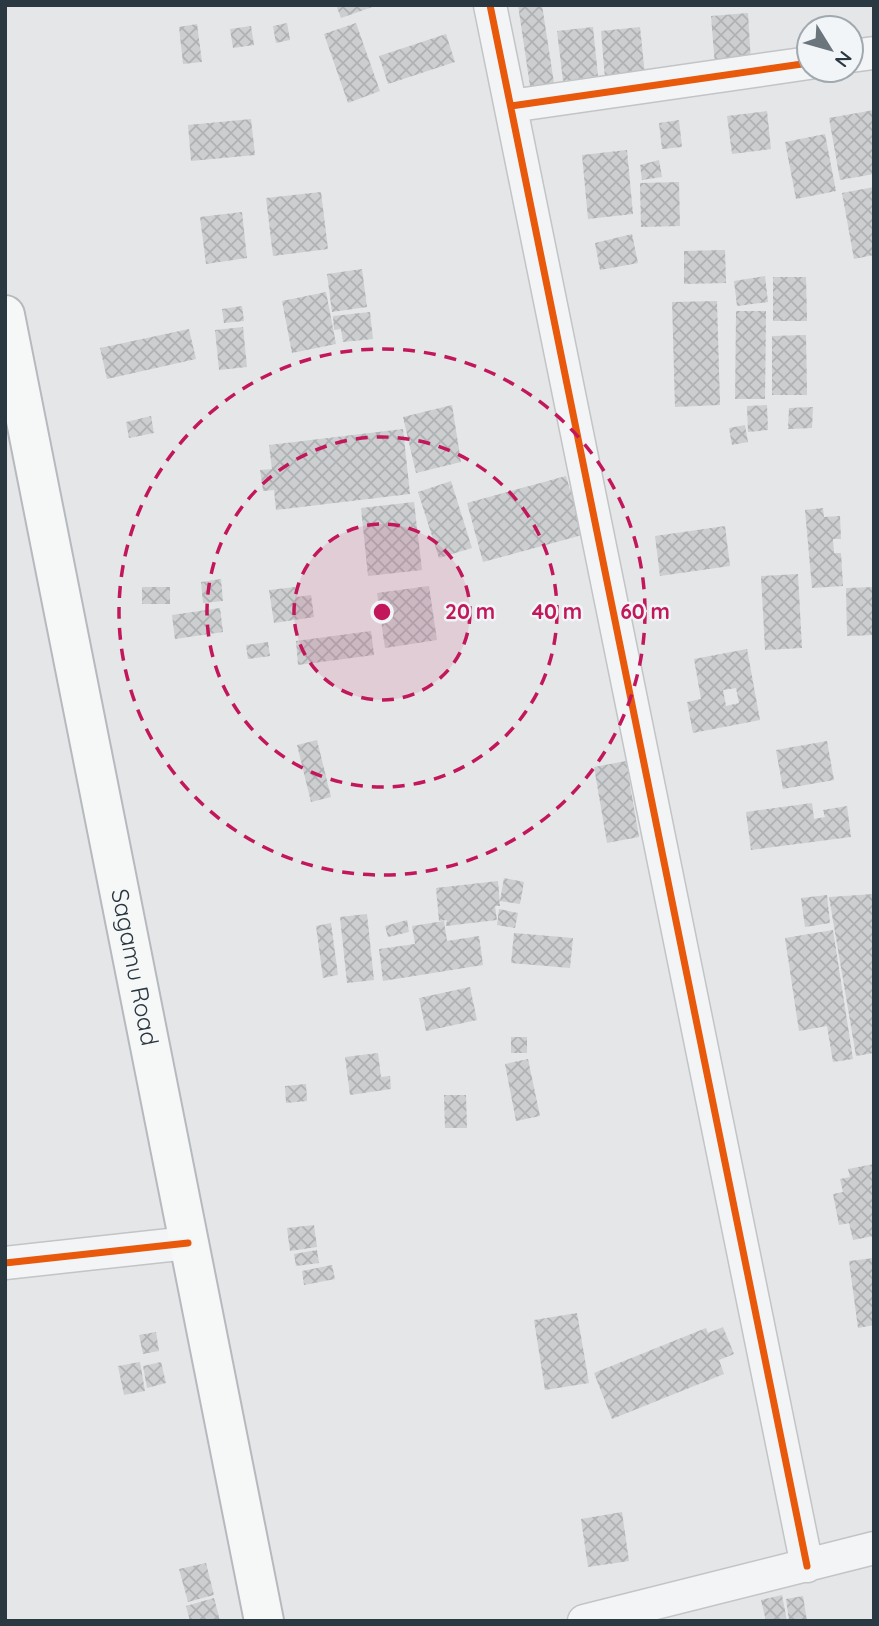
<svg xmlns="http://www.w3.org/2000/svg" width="879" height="1626" font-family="Quicksand,sans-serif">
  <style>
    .building { fill: url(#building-cross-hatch); fill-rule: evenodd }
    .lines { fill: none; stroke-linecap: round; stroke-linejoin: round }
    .street-casing { stroke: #c2c4c6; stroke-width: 35 }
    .highway-casing { stroke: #b6b9bd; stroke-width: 42 }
    .street { stroke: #f2f4f5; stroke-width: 32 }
    .highway { stroke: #f6f7f7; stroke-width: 38 }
    .cycleway-casing { stroke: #f1f5f7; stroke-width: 11 }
    .cycleway { stroke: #e8590c; stroke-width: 7 }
    .ring { fill: none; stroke: #c2185b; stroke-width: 3.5; stroke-dasharray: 12 9 }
    .labels { text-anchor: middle; stroke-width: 5; stroke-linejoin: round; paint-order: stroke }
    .street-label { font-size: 24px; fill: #2a3842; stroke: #f1f5f7 }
    .centre { fill: #c2185b; stroke: #f1f5f7; stroke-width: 3.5 }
    .ring-label { font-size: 21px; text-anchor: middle; font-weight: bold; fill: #c2185b; stroke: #f1f5f7; stroke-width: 5; stroke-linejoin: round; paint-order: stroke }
  </style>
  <defs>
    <pattern id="building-cross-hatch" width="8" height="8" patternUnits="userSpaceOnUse" patternTransform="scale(1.75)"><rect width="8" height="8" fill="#ccced0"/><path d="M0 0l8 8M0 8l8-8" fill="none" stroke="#afb2b4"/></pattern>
  </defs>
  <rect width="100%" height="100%" fill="#e4e6e8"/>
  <path class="building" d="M336,5H375V6L341,18Z
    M518,5H542L554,83L530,86Z
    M748,13L751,63L715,66L711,16Z
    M287,23L290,40L276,43L273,26Z
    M356,23L380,91L348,103L324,34Z
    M197,24L202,62L183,64L179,27Z
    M251,26L254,45L233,48L230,29Z
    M593,27L598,76L563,81L557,31Z
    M640,27L645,75L605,79L601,31Z
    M446,34L455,62L388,84L379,56Z
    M874,110V174L840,180L829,118Z
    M767,111L771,149L732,154L727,116Z
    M251,119L255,155L191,161L188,125Z
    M679,120L682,147L662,149L659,123Z
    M825,134L836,191L796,199L785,142Z
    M627,150L633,214L588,219L582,155Z
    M659,160L662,177L642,180L640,165Z
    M679,182L680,226L641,227L640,183Z
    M874,187V255L854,259L842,193Z
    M321,192L328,249L273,256L266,198Z
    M242,212L247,258L206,264L200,217Z
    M632,234L638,263L600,270L595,243Z
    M725,250L726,283L684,284V251Z
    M362,269L367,307L332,312L327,274Z
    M765,276L768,302L737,306L734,281Z
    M773,277H806L807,321H773Z
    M326,292L336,344L292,353L282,301Z
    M717,301L720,405L675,407L672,302Z
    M242,306L244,321L224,323L222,309Z
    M736,311H766L765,399H735Z
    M370,312L373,339L343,342L341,329L334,330L333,316Z
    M243,327L247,367L219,370L215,330Z
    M189,329L196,359L107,379L100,348Z
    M806,335L807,395H772V336Z
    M452,405L461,462L416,473L403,417Z
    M767,405L768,430L748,432L747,406Z
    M813,407L812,428L788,429L789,408Z
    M151,416L154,433L129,438L126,422Z
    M745,425L748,442L732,445L729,428Z
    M403,429L410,494L276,510L274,490L263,491L260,470L272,469L269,445Z
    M566,476L570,490L573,489L586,534L483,562L467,503Z
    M451,481L472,548L439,558L418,492Z
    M414,502L422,570L368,576L361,508Z
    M823,508L824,517L840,516L841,539H833L834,553H841L843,586L812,588L805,510Z
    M725,526L730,566L660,576L655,536Z
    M798,574L802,648L765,650L761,576Z
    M221,579L223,601L203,603L201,582Z
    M429,586L437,640L385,648L377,593Z
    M142,587H170V604H142Z
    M295,587L297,597L311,595L314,617L274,623L269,590Z
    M874,587V635L847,636L846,588Z
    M220,608L223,632L175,639L172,615Z
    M371,631L374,655L298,665L296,641Z
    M268,642L270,656L248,659L246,645Z
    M747,649L760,720L693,733L687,702L701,699L694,659ZM736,688L739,703L726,706L723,690Z
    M317,740L331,797L311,802L297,745Z
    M827,741L834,780L783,789L776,750Z
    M626,761L639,837L607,843L594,767Z
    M812,803L814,819L825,817L823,810L847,806L851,837L751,850L746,812Z
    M504,878L524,882L520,904L500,901Z
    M498,881L500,906H495L497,920L446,926L447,920L439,921L436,888Z
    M874,894V1053L856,1056L829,897Z
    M827,895L830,923L805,927L801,898Z
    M499,909L518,913L515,928L497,925Z
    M367,914L374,980L347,983L340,917Z
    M407,920L409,932L388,937L385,926Z
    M444,921L447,941L479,936L483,965L383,981L379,949L415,944L412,926Z
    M331,923L338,975L323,978L316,926Z
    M833,930L853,1059L833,1062L827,1026L799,1031L785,938Z
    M514,933L573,938L570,968L511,963Z
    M470,987L477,1020L426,1031L419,998Z
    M511,1037H527V1053H511Z
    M378,1053L381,1077L390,1076L391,1089L350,1095L345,1057Z
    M528,1059L540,1116L516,1121L505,1064Z
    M306,1084L307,1101L286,1103L285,1086Z
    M444,1095H466L467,1128H445Z
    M874,1164V1236L853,1240L849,1223L839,1225L833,1194L843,1192L840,1179L850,1177L848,1169Z
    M314,1225L317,1247L290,1251L287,1228Z
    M317,1250L319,1263L296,1266L294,1254Z
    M874,1258V1325L858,1328L849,1261Z
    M332,1265L335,1279L304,1285L302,1271Z
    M577,1313L589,1383L545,1390L534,1320Z
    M723,1327L734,1354L719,1360L724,1374L612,1419L594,1373L706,1328L708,1333Z
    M156,1332L159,1351L143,1354L139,1335Z
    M140,1362L145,1391L124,1395L118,1366Z
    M161,1362L166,1383L147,1388L143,1366Z
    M622,1512L629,1561L588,1567L581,1519Z
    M206,1563L214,1595L188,1602L179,1569Z
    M782,1595L787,1621H766L761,1600Z
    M803,1596L807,1621H789L786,1599Z
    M214,1598L220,1621H190L186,1606Z"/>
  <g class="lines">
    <g class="street-casing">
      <path id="street" d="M490,5L807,1566
        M851,56L874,53
        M511,106L809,63
        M5,1263L188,1243
        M584,1621L874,1548"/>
    </g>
    <g class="highway-casing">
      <g id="highway">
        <path id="s1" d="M5,315L264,1621"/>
      </g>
    </g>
    <use href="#street" class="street"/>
    <use href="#highway" class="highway"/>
    <g class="cycleway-casing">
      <path id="cycleway" d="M490,5L807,1566
        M511,106L809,63
        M5,1263L188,1243"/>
    </g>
    <use href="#cycleway" class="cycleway"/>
  </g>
  <circle cx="382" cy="612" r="88" fill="#c2185b" fill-opacity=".12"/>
  <g class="ring">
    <circle cx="382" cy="612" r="88"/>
    <circle cx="382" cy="612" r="175"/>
    <circle cx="382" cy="612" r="263"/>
  </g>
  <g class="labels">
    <g class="street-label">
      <text dy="8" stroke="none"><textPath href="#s1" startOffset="665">Sagamu Road</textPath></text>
    </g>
  </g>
  <circle cx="382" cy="612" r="10" class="centre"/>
  <g class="ring-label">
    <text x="470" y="619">20 m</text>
    <text x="557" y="619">40 m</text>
    <text x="645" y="619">60 m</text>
  </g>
  <rect width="879" height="1626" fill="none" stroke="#2a3842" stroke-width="14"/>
  <g transform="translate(830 49) rotate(127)"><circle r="33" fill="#f1f5f7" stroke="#a1a9af" stroke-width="2"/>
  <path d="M0-5L12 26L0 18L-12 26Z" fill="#6b757c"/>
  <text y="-10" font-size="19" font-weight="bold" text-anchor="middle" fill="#2a3842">N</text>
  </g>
</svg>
